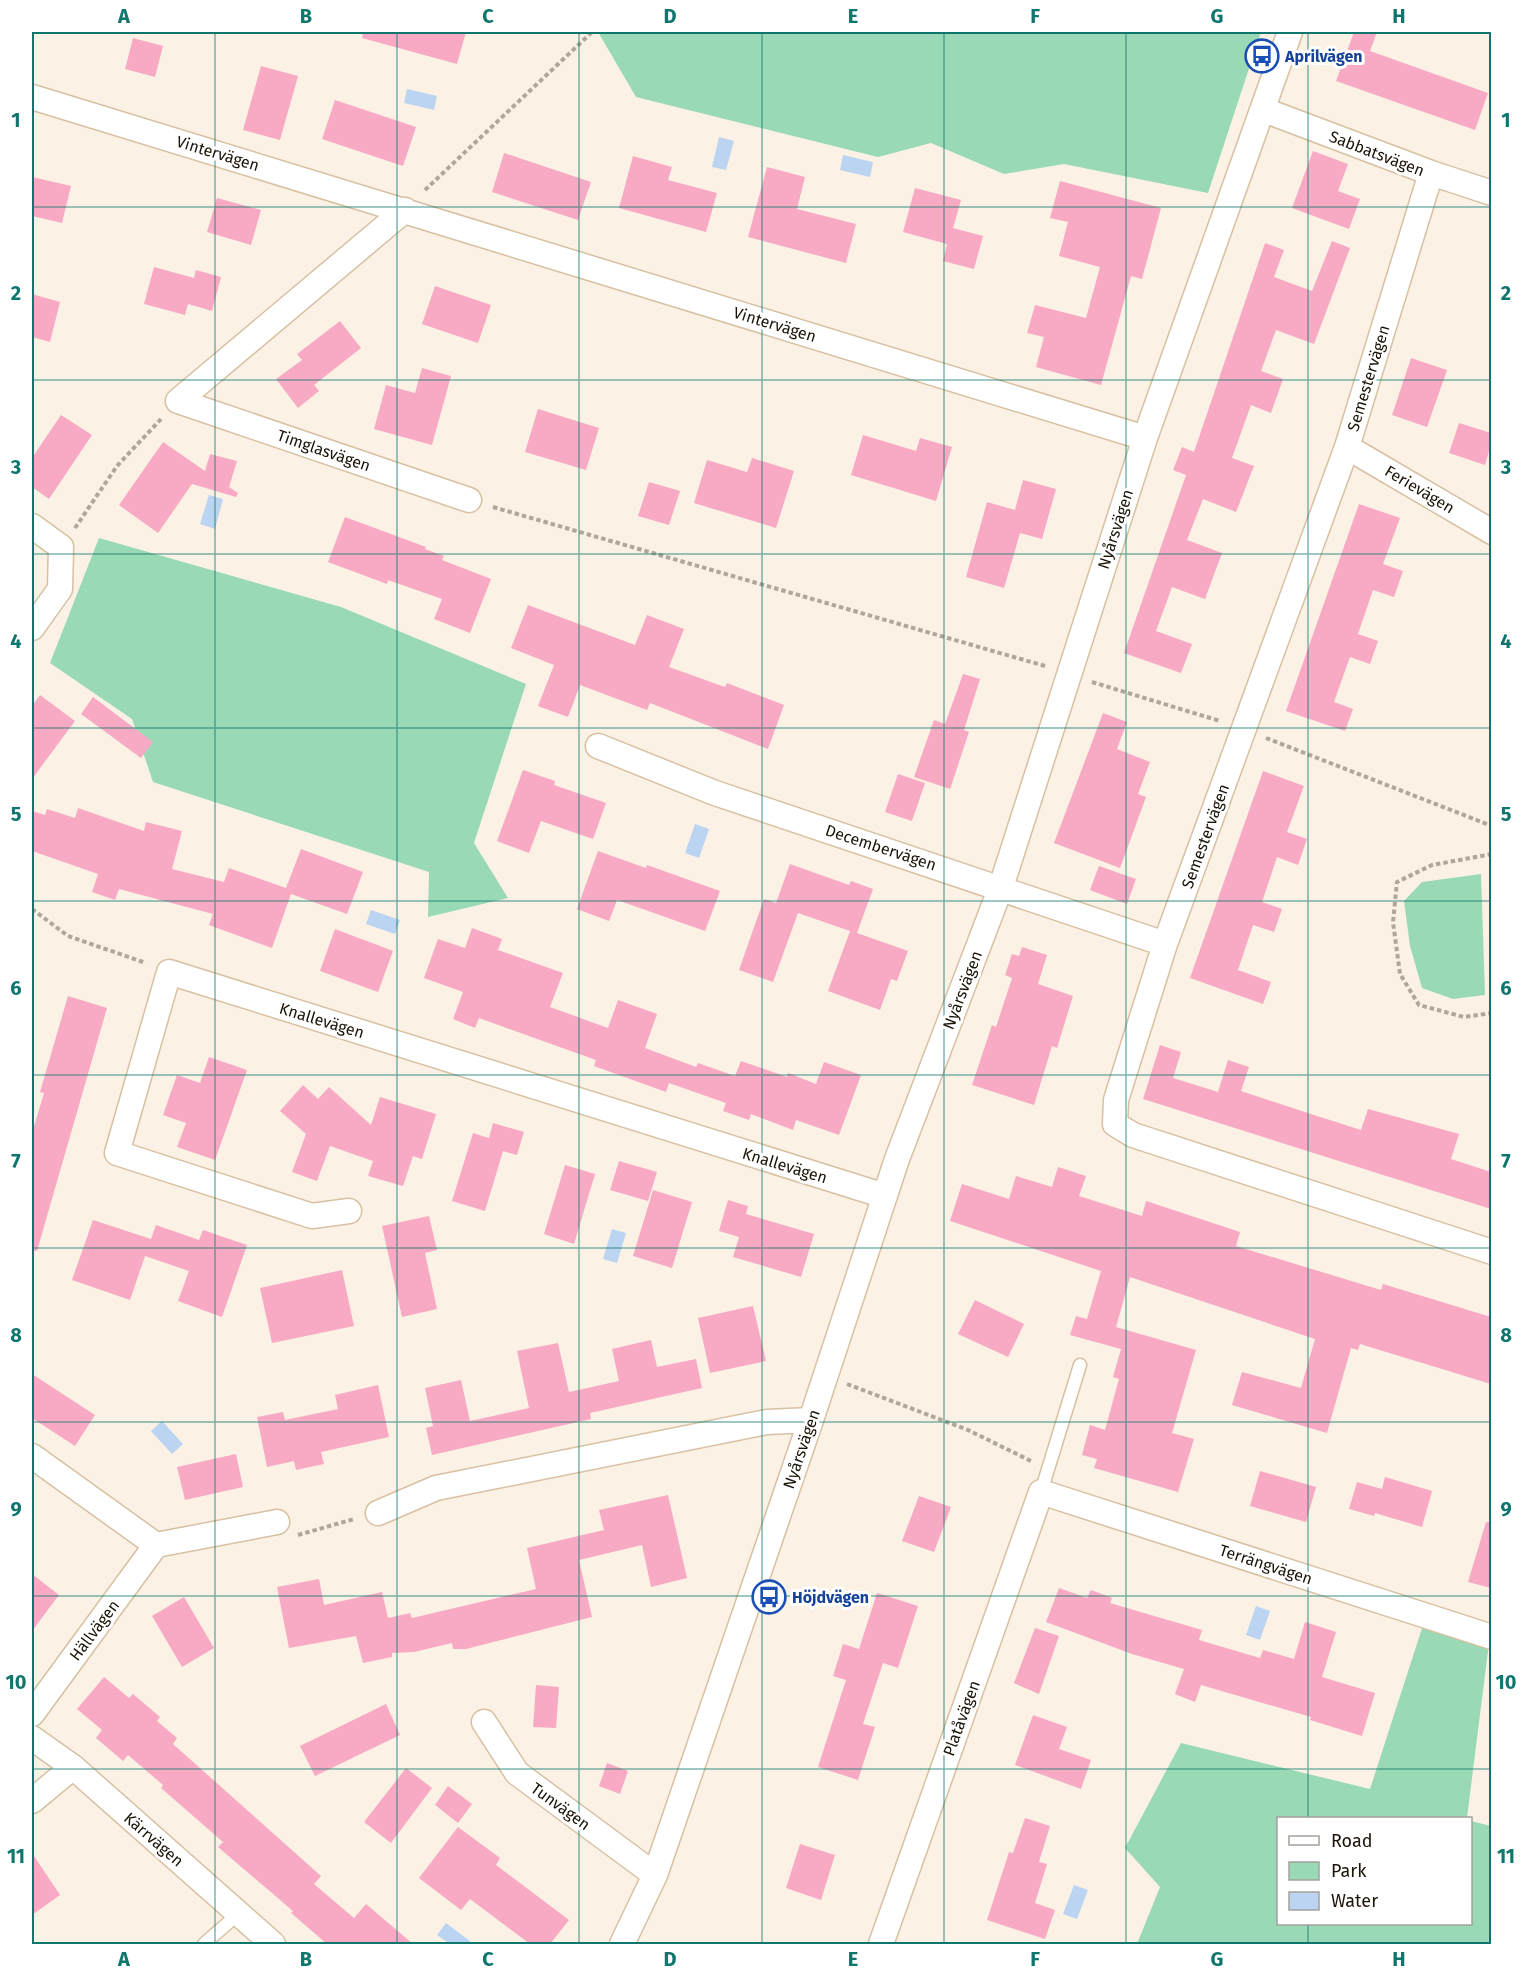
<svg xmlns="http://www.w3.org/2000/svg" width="1523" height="1976" font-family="'Fira Sans',sans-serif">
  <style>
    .green { fill: #99d9b6 }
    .water { fill: #bbd4f1 }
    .building { fill: #f8aac4 }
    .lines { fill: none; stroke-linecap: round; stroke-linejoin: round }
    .service-casing { stroke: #d8c0a2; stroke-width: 15 }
    .minor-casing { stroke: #d8c0a2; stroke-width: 27 }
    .path { stroke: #b0a79b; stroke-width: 4; stroke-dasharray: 4.5 3; stroke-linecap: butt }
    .service { stroke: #fff; stroke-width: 12 }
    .minor { stroke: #fff; stroke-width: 24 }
    .grid { fill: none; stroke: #0f766e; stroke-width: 1.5; stroke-opacity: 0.55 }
    .labels { text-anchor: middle; stroke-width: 6; stroke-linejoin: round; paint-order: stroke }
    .transit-label { font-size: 16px; font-weight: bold; fill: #164399; stroke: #fff; text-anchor: start }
    .street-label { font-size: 16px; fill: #1b1308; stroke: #fff }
    .neatline { fill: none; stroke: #0f766e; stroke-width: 2 }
    .grid-label { font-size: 20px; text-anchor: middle; font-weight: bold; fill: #0f766e }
  </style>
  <rect width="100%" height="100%" fill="#fbf1e5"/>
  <path class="green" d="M598,32H1261L1208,193L1064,164L1004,174L931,143L878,157L636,97Z
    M99,538L341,607L526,684L474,843L508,898L428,917L429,872L153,782L132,719L50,663Z
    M1481,874L1485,995L1453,999L1422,988L1410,946L1404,901L1422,882Z
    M1424,1622L1489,1643L1467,1818H1278V1924H1470L1471,1821L1491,1826V1944H1137L1160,1887L1125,1848L1181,1743L1370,1789Z"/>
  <path class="water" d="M407,89L437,96L434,110L404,103Z
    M719,137L734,141L726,170L712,167Z
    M843,155L873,162L870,177L840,170Z
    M209,495L223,499L215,529L200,524Z
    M695,824L709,829L699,858L685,853Z
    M371,910L400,920L395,934L366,924Z
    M612,1229L626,1233L617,1263L603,1259Z
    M162,1421L183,1444L172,1454L151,1431Z
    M1256,1606L1270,1611L1260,1640L1246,1635Z
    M1074,1885L1088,1890L1077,1919L1063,1914Z
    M446,1923L470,1941L468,1944H450L437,1935Z"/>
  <path class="building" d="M363,32H466L457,64L362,38Z
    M1354,32H1377L1370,51L1488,93L1475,130L1336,81Z
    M133,38L163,46L155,77L125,69Z
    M261,66L298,76L280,140L243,130Z
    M335,100L416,127L403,166L322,139Z
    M1313,151L1348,164L1338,191L1360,199L1349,229L1292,208Z
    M504,153L591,182L578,220L492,192Z
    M633,156L672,167L668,180L717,193L706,232L619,208Z
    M767,167L805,177L797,209L856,224L846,263L748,237Z
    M32,177L71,186L62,223L32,216Z
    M1060,181L1161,208L1142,279L1131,276L1101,385L1036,367L1044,337L1027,333L1035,305L1086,318L1100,267L1059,256L1068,222L1050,218Z
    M915,188L961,200L953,228L983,236L974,269L943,261L947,244L903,232Z
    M217,198L261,210L251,245L207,232Z
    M1332,241L1350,248L1314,344L1276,330L1261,371L1283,379L1271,413L1251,405L1232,458L1254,466L1236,512L1203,499L1187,540L1222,553L1205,599L1172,587L1156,631L1192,644L1181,673L1124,653L1186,475L1173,470L1182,447L1194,452L1265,243L1284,250L1274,277L1312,291Z
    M154,267L194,278L196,270L221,277L212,311L188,304L185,315L144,304Z
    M435,286L491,305L478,343L422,324Z
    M32,294L60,302L50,342L32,337Z
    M340,321L361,348L314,385L319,391L298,408L276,379L302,360L297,354Z
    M1411,358L1447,370L1427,427L1392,415Z
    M422,368L451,376L432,445L374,429L386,385L415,393Z
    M538,409L599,428L586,470L525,452Z
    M61,415L92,435L49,499L32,487V458Z
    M1459,423L1491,433V444L1485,465L1449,453Z
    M863,435L916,451L920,438L952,447L936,501L851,475Z
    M163,442L205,471L210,454L237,461L229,487L238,493L236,497L192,484L158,533L119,505Z
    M752,458L794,471L776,528L694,503L707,460L747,472Z
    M1023,480L1056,489L1042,539L1020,533L1004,588L966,577L987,502L1015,510Z
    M649,482L680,491L669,525L638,516Z
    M1359,504L1400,518L1383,564L1403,571L1394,597L1373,590L1358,634L1378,641L1370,664L1350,657L1334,702L1353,709L1345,731L1286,711Z
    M345,517L426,547L425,549L444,556L442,560L491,579L470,633L434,619L442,599L388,580L387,584L328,562Z
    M528,605L635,645L647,615L684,629L669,667L725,687L727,683L784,705L768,749L650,703L647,710L580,685L568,717L538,706L554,665L511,648Z
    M963,674L980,679L964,730L969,732L950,789L914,777L934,720L945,724Z
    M40,695L75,721L32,779V706Z
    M93,697L153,742L141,758L81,714Z
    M1103,713L1127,722L1117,749L1150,762L1138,794L1146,797L1120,868L1054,843Z
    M523,770L555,781L554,785L606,803L593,839L541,821L529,853L497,841Z
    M1263,771L1304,786L1287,832L1307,839L1298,865L1277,857L1262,902L1282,909L1274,932L1253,925L1238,970L1271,982L1263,1004L1190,978Z
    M898,774L925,783L912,821L885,812Z
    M78,808L144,831L146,822L182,831L172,869L224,882L229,868L286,888L301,849L363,872L347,914L291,894L272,948L209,925L213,914L119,889L115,900L92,892L98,874L32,851V811L45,815L47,809L75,818Z
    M598,851L646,868L647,865L720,891L705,931L617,900L609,921L577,909Z
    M790,864L849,885L851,881L873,889L857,933L908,951L897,981L891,979L880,1010L828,991L850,931L798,913L773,982L739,970L764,899L776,903Z
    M1099,866L1136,879L1127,904L1090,890Z
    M472,928L502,939L498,950L563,973L550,1007L608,1028L618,1000L657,1014L645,1048L696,1067L698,1063L735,1076L741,1061L787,1077L788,1073L816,1084L824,1062L861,1075L839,1135L796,1120L793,1130L751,1114L749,1120L723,1111L726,1103L669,1083L666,1092L594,1066L596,1060L479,1018L475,1028L453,1019L463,992L424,978L438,939L465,948Z
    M335,929L393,951L378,992L320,971Z
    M1022,947L1047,955L1038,984L1073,996L1057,1048L1052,1046L1034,1105L972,1085L992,1025L996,1027L1012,978L1005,975L1012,954L1019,956Z
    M68,996L107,1008L37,1251L32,1250V1133L44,1093L40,1092Z
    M1160,1045L1181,1052L1173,1078L1218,1092L1228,1060L1249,1067L1241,1091L1311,1114L1361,1130L1368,1109L1459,1134L1451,1159L1491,1172V1209L1143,1099Z
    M209,1057L247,1070L215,1160L177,1147L186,1123L163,1115L177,1075L200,1083Z
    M303,1085L318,1099L329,1087L371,1125L380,1097L436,1114L422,1159L413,1156L403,1186L368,1176L373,1161L330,1146L317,1181L292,1172L306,1134L280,1111Z
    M493,1123L524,1132L517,1155L503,1151L485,1211L452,1201L473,1133L489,1138Z
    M619,1161L657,1172L648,1201L610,1190Z
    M565,1165L595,1174L574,1244L544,1234Z
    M1058,1167L1086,1176L1079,1196L1142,1216L1146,1201L1240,1232L1236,1246L1381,1290L1383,1284L1491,1317V1384L1360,1344L1358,1350L1351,1348L1327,1433L1232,1405L1242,1372L1301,1388L1315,1339L1130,1277L1116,1327L1196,1350L1172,1433L1194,1439L1178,1492L1094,1468L1097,1459L1082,1455L1090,1425L1105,1430L1119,1379L1113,1377L1121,1349L1070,1335L1076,1316L1087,1319L1101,1271L950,1221L962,1184L1009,1199L1016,1176L1052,1187Z
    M653,1190L692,1202L672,1268L633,1256Z
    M728,1200L748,1206L746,1214L814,1234L801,1277L733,1257L739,1237L719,1231Z
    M429,1216L437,1250L425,1253L437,1309L402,1317L382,1226Z
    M93,1220L151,1239L156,1225L199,1240L203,1230L247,1245L222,1317L178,1301L189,1271L145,1256L130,1300L72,1280Z
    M342,1270L354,1326L272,1343L260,1288Z
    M975,1300L1024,1324L1008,1357L958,1334Z
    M753,1306L766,1361L710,1373L698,1318Z
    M651,1340L657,1367L696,1359L702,1388L590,1413L591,1419L432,1455L426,1428L433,1426L425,1388L461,1380L470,1421L529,1408L517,1351L558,1343L569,1392L619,1381L612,1349Z
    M32,1374L95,1415L75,1446L32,1418Z
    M378,1385L389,1437L321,1452L324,1464L296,1470L294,1461L267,1467L257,1417L283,1412L285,1420L338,1409L335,1395Z
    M236,1454L243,1487L185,1500L177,1467Z
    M1260,1471L1316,1487L1306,1522L1250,1506Z
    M1385,1477L1432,1491L1422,1527L1375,1513L1374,1516L1349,1509L1357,1482L1382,1489Z
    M668,1495L687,1578L651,1587L642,1545L579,1560L592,1617L466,1649H453L452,1643L414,1652L392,1653V1657L363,1663L356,1636L289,1648L277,1587L319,1579L324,1605L382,1592L388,1618L410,1613L412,1618L536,1589L527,1548L604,1530L599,1510Z
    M919,1496L951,1507L934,1552L902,1541Z
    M1486,1522H1491V1588L1468,1582Z
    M32,1574L59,1595L32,1631Z
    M1059,1588L1087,1598L1091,1590L1112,1598L1110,1603L1202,1630L1199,1640L1260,1658L1263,1650L1294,1659L1305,1622L1336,1632L1322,1677L1375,1693L1362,1736L1310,1720L1311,1717L1201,1685L1195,1702L1175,1694L1184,1669L1132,1654L1046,1622Z
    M877,1593L918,1606L898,1668L883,1663L863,1724L875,1727L858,1780L818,1767L846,1680L833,1676L843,1644L859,1649Z
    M184,1597L214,1648L182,1667L152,1616Z
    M1035,1628L1059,1636L1039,1694L1014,1683Z
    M104,1677L129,1698L133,1694L160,1717L157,1721L177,1738L173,1744L321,1876L314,1884L354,1918L366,1904L413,1944H327L291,1913L293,1911L218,1847L223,1842L161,1788L163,1785L128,1755L123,1761L96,1738L102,1730L77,1709Z
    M536,1685L559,1687L556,1728L533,1727Z
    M386,1704L400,1735L315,1776L300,1746Z
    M1033,1715L1067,1727L1059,1749L1091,1760L1081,1789L1015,1765Z
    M607,1763L628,1771L620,1794L599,1786Z
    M406,1768L432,1788L391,1843L364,1822Z
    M448,1786L472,1804L458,1823L435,1805Z
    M1025,1818L1050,1826L1039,1862L1047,1864L1035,1903L1055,1910L1045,1939L987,1920L1009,1852L1013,1853Z
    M458,1827L500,1858L496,1865L569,1920L550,1944H530L470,1899L461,1910L419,1878Z
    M800,1844L835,1855L821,1900L786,1888Z
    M32,1853L60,1895L32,1915Z"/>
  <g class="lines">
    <g class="service-casing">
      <path id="service" d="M1041,1492L1080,1365
        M204,1944L238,1914"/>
    </g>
    <g class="minor-casing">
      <path id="minor" d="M32,97L1145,438
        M1264,110L1431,173L1492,193
        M1431,173L1347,447L1165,944L1116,1100L1115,1124L1133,1135L1492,1252
        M178,401L469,500
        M178,401L405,210
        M1347,447L1492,532
        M32,526L61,547L60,589L32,628
        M598,746L715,793L1165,944
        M349,1211L312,1216L117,1153L169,972L885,1196
        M32,1456L156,1545L32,1714
        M378,1513L436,1488L767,1422L811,1420
        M156,1545L277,1522
        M484,1722L517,1773L655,1875
        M32,1738L73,1767L273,1944
        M32,1801L73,1767
        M622,1944L655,1875L811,1420L897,1159L1001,887L1145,438L1290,32
        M881,1944L1041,1492L1492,1637"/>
    </g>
    <path class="path" d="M425,190L592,32
      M493,507L1045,666
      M75,528L117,466L161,419
      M1092,682L1220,721
      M1266,738L1492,826
      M1492,854L1432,865L1397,882L1393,922L1400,974L1419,1005L1464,1017L1492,1013
      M32,909L68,936L146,963
      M847,1384L968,1430L1031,1461
      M298,1535L354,1519"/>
    <use href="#service" class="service"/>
    <use href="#minor" class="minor"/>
  </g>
  <path class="grid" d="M215,32V1944M397,32V1944M579,32V1944M762,32V1944M944,32V1944M1126,32V1944M1308,32V1818M32,207H1492M32,380H1492M32,554H1492M32,728H1492M32,901H1492M32,1075H1492M32,1248H1492M32,1422H1492M32,1596H1492M32,1769H1492M1308,1924V1944"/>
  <defs>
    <g id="bus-ring" transform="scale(1.725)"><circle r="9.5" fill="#fff" stroke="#1a4fb4" stroke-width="1.5"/><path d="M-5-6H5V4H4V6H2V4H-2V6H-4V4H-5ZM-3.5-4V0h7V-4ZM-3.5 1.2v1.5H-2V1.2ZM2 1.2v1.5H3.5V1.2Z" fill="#1a4fb4"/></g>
  </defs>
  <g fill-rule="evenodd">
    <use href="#bus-ring" x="1262" y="56"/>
    <use href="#bus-ring" x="769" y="1597"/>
  </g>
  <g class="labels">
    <g class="transit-label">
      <text x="1285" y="62">Aprilvägen</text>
      <text x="792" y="1603">Höjdvägen</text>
    </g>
    <g class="street-label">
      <text transform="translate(218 153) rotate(17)" y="6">Vintervägen</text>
      <text transform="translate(1377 153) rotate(21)" y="6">Sabbatsvägen</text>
      <text transform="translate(775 324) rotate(17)" y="6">Vintervägen</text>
      <text transform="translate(1368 378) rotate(-73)" y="6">Semestervägen</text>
      <text transform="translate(324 450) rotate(19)" y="6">Timglasvägen</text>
      <text transform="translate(1420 489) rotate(31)" y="6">Ferievägen</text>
      <text transform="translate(1115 529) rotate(-72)" y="6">Nyårsvägen</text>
      <text transform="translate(1205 836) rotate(-70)" y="6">Semestervägen</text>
      <text transform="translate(881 847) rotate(18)" y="6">Decembervägen</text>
      <text transform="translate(962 990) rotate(-69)" y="6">Nyårsvägen</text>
      <text transform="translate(322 1020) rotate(17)" y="6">Knallevägen</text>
      <text transform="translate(785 1165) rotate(17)" y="6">Knallevägen</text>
      <text transform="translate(801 1449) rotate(-71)" y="6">Nyårsvägen</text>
      <text transform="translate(1266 1564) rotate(18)" y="6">Terrängvägen</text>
      <text transform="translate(94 1630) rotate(-53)" y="6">Hällvägen</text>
      <text transform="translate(961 1718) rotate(-70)" y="6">Platåvägen</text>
      <text transform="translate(561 1806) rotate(36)" y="6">Tunvägen</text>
      <text transform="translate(154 1839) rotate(41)" y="6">Kärrvägen</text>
    </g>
  </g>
  <rect width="1523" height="1976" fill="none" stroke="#ffffff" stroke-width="66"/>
  <rect x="1277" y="1817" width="195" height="108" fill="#ffffff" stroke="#a4a19c" stroke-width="1.5"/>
  <rect x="1289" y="1836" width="30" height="9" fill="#ffffff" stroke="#a4a19c" stroke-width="1.5"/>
  <text x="1331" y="1847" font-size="18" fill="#1b1308">Road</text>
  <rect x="1289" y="1862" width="30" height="18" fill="#99d9b6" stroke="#a4a19c" stroke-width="1.5"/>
  <text x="1331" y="1877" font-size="18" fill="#1b1308">Park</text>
  <rect x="1289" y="1892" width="30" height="18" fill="#bbd4f1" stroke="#a4a19c" stroke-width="1.5"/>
  <text x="1331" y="1907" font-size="18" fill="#1b1308">Water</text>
  <rect x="33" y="33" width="1457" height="1910" class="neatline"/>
  <g class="grid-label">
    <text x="124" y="23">A</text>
    <text x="306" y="23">B</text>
    <text x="488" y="23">C</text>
    <text x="670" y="23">D</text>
    <text x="853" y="23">E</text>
    <text x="1035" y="23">F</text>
    <text x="1217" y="23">G</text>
    <text x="1399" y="23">H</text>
    <text x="16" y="127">1</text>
    <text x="1506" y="127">1</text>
    <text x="16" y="300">2</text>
    <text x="1506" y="300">2</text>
    <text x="16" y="474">3</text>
    <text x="1506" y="474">3</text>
    <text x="16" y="648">4</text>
    <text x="1506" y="648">4</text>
    <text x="16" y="821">5</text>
    <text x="1506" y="821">5</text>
    <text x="16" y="995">6</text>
    <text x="1506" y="995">6</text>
    <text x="16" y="1168">7</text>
    <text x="1506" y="1168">7</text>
    <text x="16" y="1342">8</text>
    <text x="1506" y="1342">8</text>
    <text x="16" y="1516">9</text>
    <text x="1506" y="1516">9</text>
    <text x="16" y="1689">10</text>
    <text x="1506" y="1689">10</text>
    <text x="16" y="1863">11</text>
    <text x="1506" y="1863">11</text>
    <text x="124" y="1966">A</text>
    <text x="306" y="1966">B</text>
    <text x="488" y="1966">C</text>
    <text x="670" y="1966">D</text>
    <text x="853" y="1966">E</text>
    <text x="1035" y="1966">F</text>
    <text x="1217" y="1966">G</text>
    <text x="1399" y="1966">H</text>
  </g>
</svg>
